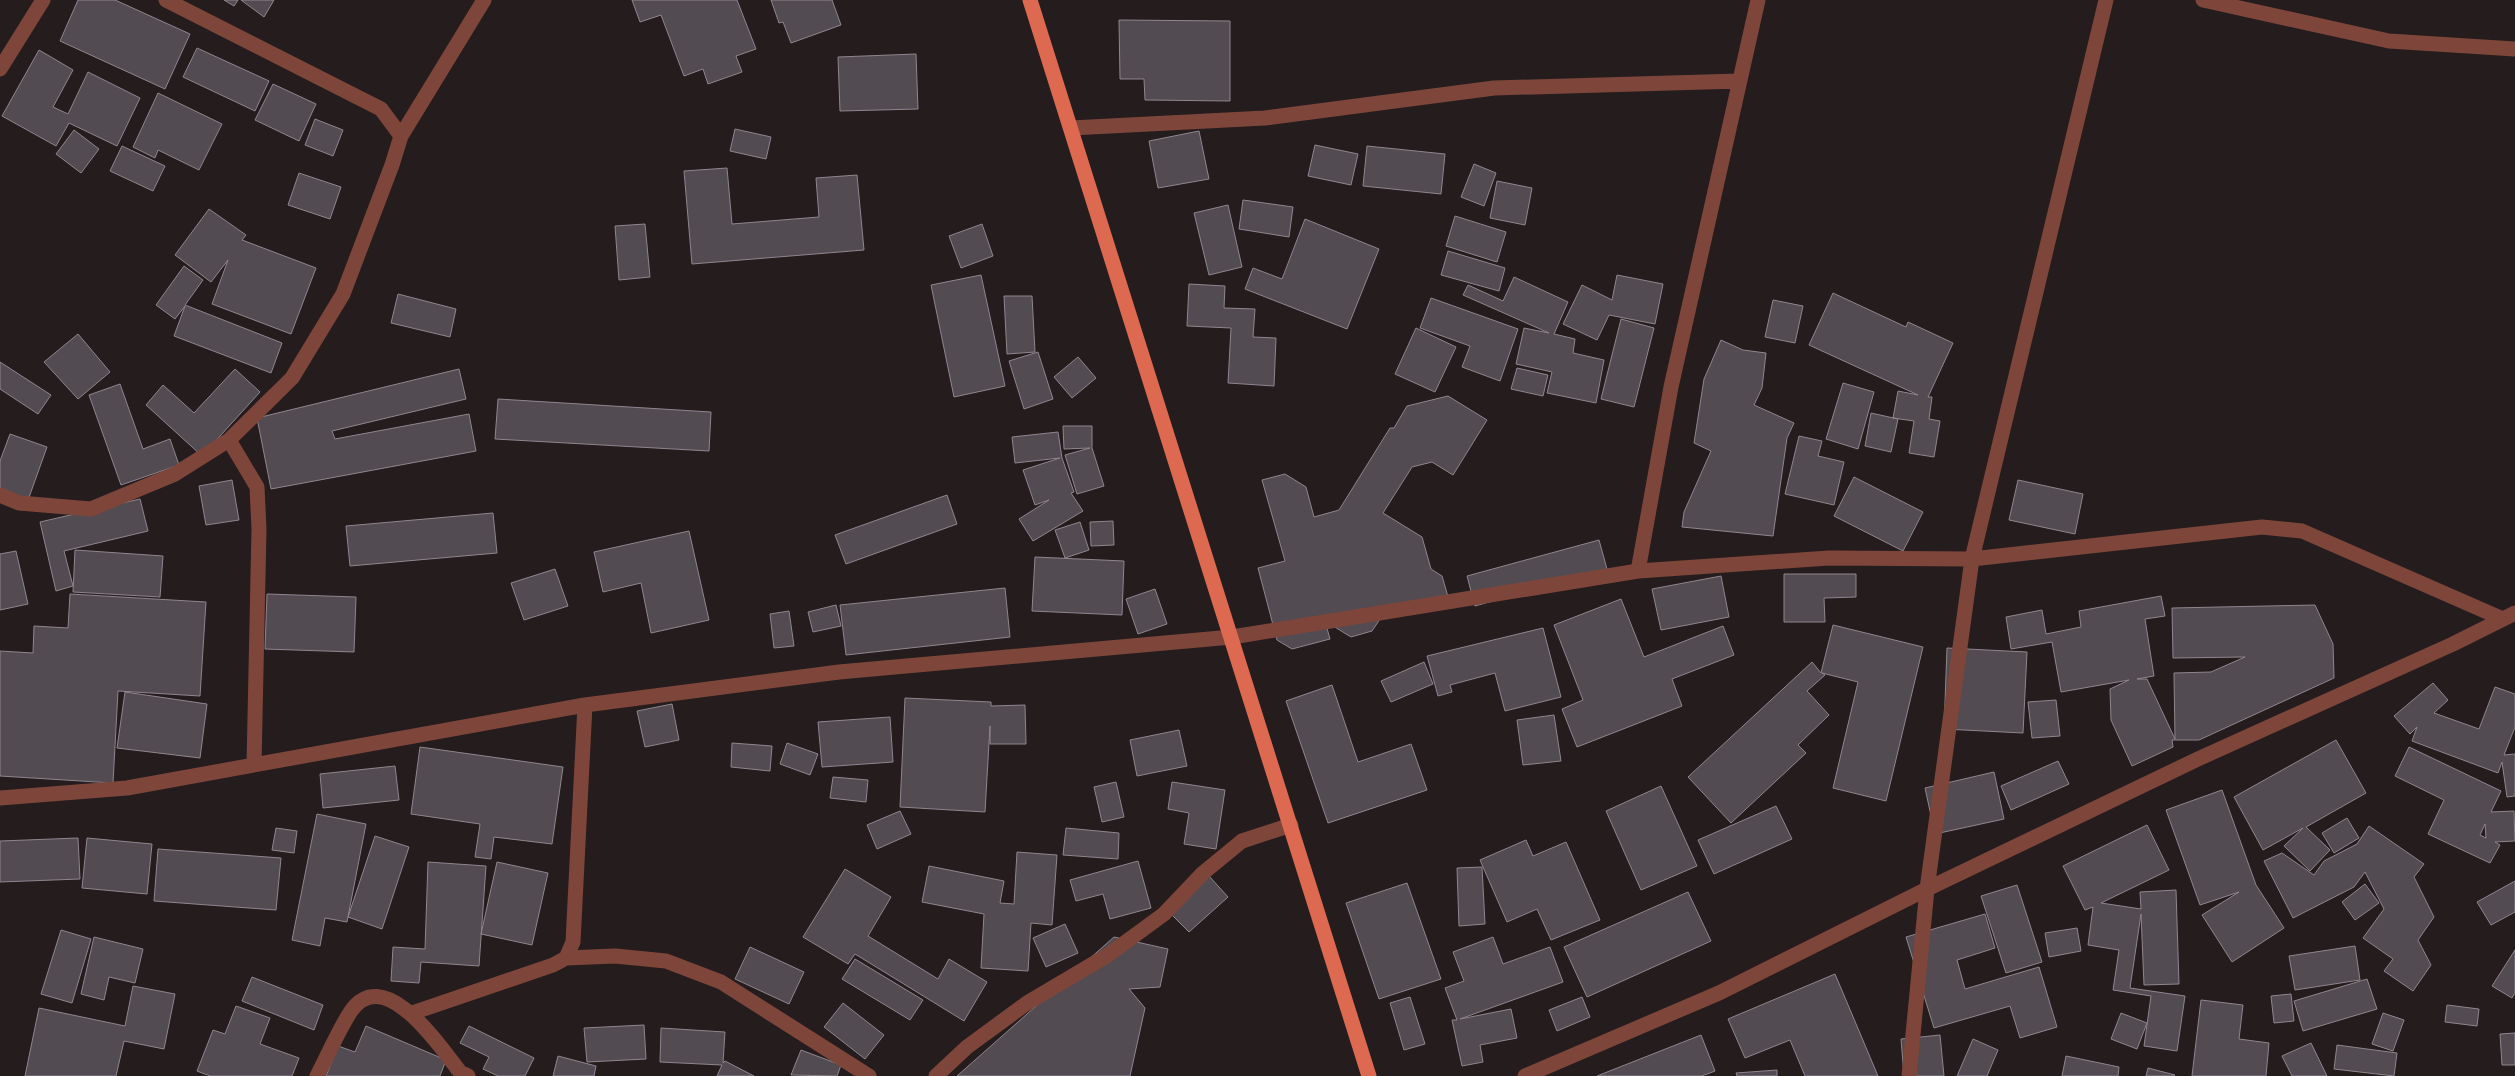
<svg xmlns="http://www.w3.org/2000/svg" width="2515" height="1076" font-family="'Libre Baskerville',serif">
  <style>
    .building { fill: #534b52; stroke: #8f868e; fill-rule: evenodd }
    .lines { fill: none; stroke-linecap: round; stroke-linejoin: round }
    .minor { stroke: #7e463a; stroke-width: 15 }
    .major { stroke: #dc6950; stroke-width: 15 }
  </style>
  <rect width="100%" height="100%" fill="#251c1e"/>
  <path class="building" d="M78,0H115L190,34L165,89L60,41Z
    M224,0H238L234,6Z
    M241,0H274L264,17Z
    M632,0H737L756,49L736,56L742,72L708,84L703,69L684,76L661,15L640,22Z
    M771,0H832L841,25L791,43L783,22L779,23Z
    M1119,20L1230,21V101L1145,100L1144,79H1120Z
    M197,48L269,81L255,111L183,77Z
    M39,50L73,70L53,107L68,114L88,72L140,98L117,146L69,123L56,146L2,116Z
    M916,54L918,109L840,111L838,57Z
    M273,84L316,104L299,141L255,120Z
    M158,93L222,124L199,170L158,150L155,158L133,147Z
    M315,119L343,130L333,156L305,145Z
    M735,129L771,137L766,159L730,151Z
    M74,130L99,149L81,173L56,154Z
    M1199,131L1209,179L1158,188L1149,141Z
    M1315,145L1358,154L1351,185L1308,176Z
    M122,146L165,166L153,191L110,171Z
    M1367,146L1445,154L1441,194L1363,186Z
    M1474,164L1496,173L1484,206L1461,197Z
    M727,168L732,224L819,217L816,178L857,175L864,250L692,264L684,171Z
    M299,173L341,187L330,219L288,205Z
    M1497,181L1532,188L1525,225L1490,218Z
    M1243,200L1293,207L1289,237L1239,229Z
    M1228,205L1242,267L1209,275L1194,213Z
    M209,209L246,235L242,240L316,268L291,334L212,304L228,260L211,282L175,255Z
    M1455,216L1506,232L1497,262L1446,246Z
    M1305,219L1379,249L1347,329L1245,289L1253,268L1282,279Z
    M645,224L650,277L619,280L615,226Z
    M982,224L993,256L961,268L949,236Z
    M1448,251L1505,268L1499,291L1441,275Z
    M184,266L203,280L185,305L282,343L271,373L174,336L185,306L175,319L156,305Z
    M981,275L1005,386L954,397L931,285Z
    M1617,275L1663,284L1655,324L1609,315L1597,340L1563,324L1582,285L1612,300Z
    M1514,277L1568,302L1554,334L1575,339L1573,353L1604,360L1596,403L1547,393L1552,372L1516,364L1524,328L1549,333L1463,295L1468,285L1503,301Z
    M1189,284L1225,286L1224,308L1255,309L1253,337L1276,338L1274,386L1228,383L1231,328L1187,326Z
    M1833,293L1906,327L1908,322L1953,343L1928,397H1932L1929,419L1940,421L1934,457L1909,453L1914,421L1893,418L1898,391L1918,395L1809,345Z
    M398,294L456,309L450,337L391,323Z
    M1004,296H1032L1035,352L1007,354Z
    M1431,298L1518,329L1500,381L1462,367L1470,346L1420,328Z
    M1773,300L1803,306L1795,343L1765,337Z
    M1621,319L1654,328L1634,407L1601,399Z
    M1416,328L1456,347L1435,392L1395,374Z
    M78,334L110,372L78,399L44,362Z
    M1721,340L1743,350L1766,353L1762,388L1754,405L1794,423L1787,438L1773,536L1682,527L1684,512L1711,451L1694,443L1704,379Z
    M1038,352L1053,399L1024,409L1009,361Z
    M1078,357L1096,378L1072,398L1054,377Z
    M0,362L51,395L38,414L0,389Z
    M1517,368L1548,375L1543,396L1511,389Z
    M235,369L260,392L202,456L146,405L163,385L194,413Z
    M459,369L466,399L332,431L335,439L469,414L476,451L271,489L257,418Z
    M1843,383L1874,392L1858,449L1826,439Z
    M120,384L143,449L170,439L179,465L121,485L89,395Z
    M1448,396L1487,420L1453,475L1432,462L1412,467L1383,513L1422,537L1431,569L1442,576L1449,600L1380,619L1372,631L1351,637L1325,621L1330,639L1292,649L1277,640L1258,568L1285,561L1262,480L1285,474L1306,487L1314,517L1339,510L1390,428H1394L1407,406Z
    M498,399L711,412L709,451L495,439Z
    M1871,413L1898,419L1891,452L1865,446Z
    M1063,426H1092V448L1104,486L1077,494L1065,455L1090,448L1064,449Z
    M1058,432L1062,458L1074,492L1071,493L1083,511L1033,541L1019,519L1049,500L1035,505L1023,470L1060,458L1015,463L1012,437Z
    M10,434L47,447L27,503L0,493V461Z
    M1799,436L1822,441L1818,456L1844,462L1834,505L1785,494Z
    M1854,477L1923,512L1903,551L1834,516Z
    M232,480L239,520L206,525L199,486Z
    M2018,480L2083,494L2075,534L2009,520Z
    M947,495L957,524L846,564L835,535Z
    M140,499L148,531L64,551L73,586L56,591L40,522Z
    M493,513L497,553L350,566L346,526Z
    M1113,521L1114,545L1091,546L1090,522Z
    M1080,522L1089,550L1065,558L1055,530Z
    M689,531L709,620L651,633L641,583L603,592L594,552Z
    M1599,540L1607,569L1475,606L1467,576Z
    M75,550L163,556L160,597L73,592Z
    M16,551L28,604L0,610V554Z
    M1035,557L1124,561L1122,615L1032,611Z
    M555,569L568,606L524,620L511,583Z
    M1784,574H1856V597L1824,598L1825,622H1784Z
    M1721,576L1729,617L1661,630L1652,589Z
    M1005,588L1010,637L846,655L840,605Z
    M1155,589L1167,624L1138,634L1126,599Z
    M70,594L206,602L200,696L118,691L113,783L0,776V651L33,653L34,626L68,628Z
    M267,594L356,597L354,652L265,649Z
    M2161,596L2165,616L2145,619L2154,676L2137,679H2147L2175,739L2174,673L2211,672L2245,657L2173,658L2172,608L2315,605L2333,644L2334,678L2199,740H2172L2173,747L2132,766L2111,720L2110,689L2129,680L2061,692L2052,642L2011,649L2006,617L2042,610L2046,634L2081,627L2079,611Z
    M1621,599L1644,657L1723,626L1734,655L1672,679L1682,706L1577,747L1562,709L1583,700L1554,625Z
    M836,605L841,626L813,632L808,612Z
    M789,611L794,646L774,648L770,614Z
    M1833,625L1923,647L1886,801L1833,788L1858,682L1822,673L1825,675L1807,691L1829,715L1798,745L1806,753L1731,823L1688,777L1812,662L1821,673Z
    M1543,628L1561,697L1505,711L1495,673L1450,685L1452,692L1438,696L1427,656Z
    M1947,648L2027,652L2023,733L1944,729Z
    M1424,662L1433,684L1391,702L1381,681Z
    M2433,683L2448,700L2434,713L2479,729L2495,687L2515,694V727L2504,755L2515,754V796L2507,797L2502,762L2498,773L2412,741L2417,727L2410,734L2394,716Z
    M1332,685L1358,762L1411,744L1427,790L1328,823L1286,701Z
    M125,692L207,704L200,758L117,748Z
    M905,698L991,702V706L1025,705L1026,744H990V726L985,812L900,807Z
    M2056,700L2060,736L2032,738L2028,702Z
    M672,704L679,740L645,747L637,711Z
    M1554,715L1561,761L1523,765L1517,720Z
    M890,717L893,762L822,767L818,722Z
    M1179,730L1187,766L1137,776L1130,740Z
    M2336,740L2366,793L2306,827L2330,850L2310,871L2284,846L2303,828L2263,850L2234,797Z
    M732,743L772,746L770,771L731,767Z
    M787,743L818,754L810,775L780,764Z
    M420,747L563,767L552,844L494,837L491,859L475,857L480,824L411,814Z
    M2409,747L2501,791L2491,812L2514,811L2515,841L2495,842L2500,845L2490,863L2428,834L2444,800L2395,776ZM2485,824L2486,838L2480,835Z
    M2058,761L2069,784L2011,810L2001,786Z
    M395,766L399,800L323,808L320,774Z
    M1994,772L2004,819L1935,834L1925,788Z
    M833,777L868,780L866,802L830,798Z
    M1116,782L1124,817L1102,822L1094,787Z
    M1172,782L1225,790L1216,849L1184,844L1189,813L1168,809Z
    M1661,786L1697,866L1641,890L1606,811Z
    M2222,790L2256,885L2284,928L2232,962L2202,915L2239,892L2200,905L2166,810Z
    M1776,806L1792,839L1714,874L1698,840Z
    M900,811L911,834L877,849L867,825Z
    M317,814L366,824L347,922L325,918L320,946L292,940Z
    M2347,818L2359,838L2334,853L2322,833Z
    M2147,825L2169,870L2101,903L2141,909L2140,892L2176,890L2179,984L2144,985L2141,914L2130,988L2185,996L2177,1051L2144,1046L2151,996L2113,990L2119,950L2088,945L2093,907L2085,910L2063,866Z
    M2369,826L2424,864L2414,877L2434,917L2418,940L2431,965L2413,991L2384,971L2393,959L2363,938L2384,909L2365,872L2354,887L2293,918L2264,861L2282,853L2314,875L2324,861L2357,844Z
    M276,828L297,831L294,853L272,850Z
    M1066,828L1119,833L1118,859L1063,855Z
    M375,836L409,847L382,929L348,917Z
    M78,838L80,879L0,882V841Z
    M87,838L152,844L147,894L82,888Z
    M1526,840L1533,856L1566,842L1600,920L1551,940L1537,909L1507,922L1480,860Z
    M158,849L281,858L276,910L154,901Z
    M1017,852L1057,855L1052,925L1031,923L1028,971L981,968L984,914L922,902L929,866L1004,881L1000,903L1014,904Z
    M1138,861L1151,908L1110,919L1103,894L1076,901L1070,880Z
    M428,862L486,866L479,966L421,962L419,983L391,981L393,947L425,949Z
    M497,862L548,873L532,945L481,934Z
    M1482,867L1485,924L1459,926L1457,868Z
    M845,869L891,897L868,936L938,979L949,959L987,982L964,1021L855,954L848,964L803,937Z
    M1209,876L1228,897L1189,932L1169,912Z
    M2515,881V912L2491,925L2477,902Z
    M1407,883L1441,979L1379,999L1346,903Z
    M2365,884L2379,903L2355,920L2342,902Z
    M2017,885L2042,962L2006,973L1981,896Z
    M1688,892L1711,941L1587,997L1564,947Z
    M1985,914L1995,948L1957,960L1965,989L2039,967L2057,1027L2020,1038L2010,1006L1934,1028L1906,937Z
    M1065,924L1078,953L1046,967L1033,938Z
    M2077,928L2081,951L2049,957L2045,933Z
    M61,930L91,939L72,1003L41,994Z
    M94,937L143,949L135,983L109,977L104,1000L81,994Z
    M1114,937L1168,949L1160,987L1129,989L1145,1008L1130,1076H957Z
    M1493,937L1503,964L1550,947L1563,982L1460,1019L1511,1009L1517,1038L1480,1045L1483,1062L1462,1066L1452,1020H1457L1445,988L1464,981L1453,952Z
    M2355,946L2360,980L2295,990L2289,956Z
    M750,947L804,972L789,1004L735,979Z
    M2515,950V993L2512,998L2492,986Z
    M855,959L923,1000L910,1020L842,979Z
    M1835,974L1878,1076H1805L1790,1040L1745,1058L1728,1019Z
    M252,977L323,1005L314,1030L242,1001Z
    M2367,979L2377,1009L2303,1031L2294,1001Z
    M133,986L175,994L164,1049L124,1041L116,1076H25L39,1008L125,1026Z
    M2291,994L2294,1021L2274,1023L2271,996Z
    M1410,997L1425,1044L1404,1050L1390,1003Z
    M1582,997L1590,1017L1557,1031L1549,1010Z
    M2201,1000L2243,1005L2239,1039L2269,1043L2266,1076H2192Z
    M843,1003L884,1035L865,1059L824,1027Z
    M2447,1005L2479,1009L2477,1026L2445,1022Z
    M236,1006L270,1018L260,1044L299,1058L292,1076H210L197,1071L213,1030L225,1034Z
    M2121,1013L2147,1023L2137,1049L2111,1039Z
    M2383,1013L2404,1020L2393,1051L2372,1044Z
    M644,1025L646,1059L587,1062L584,1028Z
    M366,1026L446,1060L440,1076H326L338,1046L355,1052Z
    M469,1026L534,1058L525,1076H498L483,1069L489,1057L460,1043Z
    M661,1028L725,1032L723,1063L725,1061L754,1076H717L722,1065L660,1062Z
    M2515,1033V1065H2502L2500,1034Z
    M1701,1035L1715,1071L1702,1076H1597Z
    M1940,1035L1944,1076H1904L1901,1039Z
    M1973,1039L1998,1050L1987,1076H1957Z
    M2311,1043L2327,1076H2292L2282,1056Z
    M2337,1045L2397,1053L2394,1076L2334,1069Z
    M801,1050L841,1065L837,1076L791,1075Z
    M558,1056L596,1066L594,1076H553Z
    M2066,1056L2119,1067L2118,1076H2062Z
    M2148,1068L2175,1075L2174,1076H2146Z
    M1777,1070V1076H1737L1736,1073Z"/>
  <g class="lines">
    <path class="minor" d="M2203,0L2389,41L2515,49
      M0,69L43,0
      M1071,128L1265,118L1494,88L1739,81
      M401,136L484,0
      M229,440L257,487L259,529L254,765
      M0,495L19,503L91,509L175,474L229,440L292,378L343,294L392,165L401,136L381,109L166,0
      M1638,571L1671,387L1758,0
      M0,798L127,788L585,705L839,672L1232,637L1638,571L1829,558L1972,559L2262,527L2302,531L2503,619
      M566,958L615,956L666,961L721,982L869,1076
      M412,1013L553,965L566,958L573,942L585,705
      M317,1076C328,1055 338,1031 351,1011C385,963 441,1048 460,1072L468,1076
      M936,1076L967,1047L1027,1003L1108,955L1164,914L1203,873L1242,841L1291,825
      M1525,1076L1719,993L1927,889L2200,758L2453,644L2515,613
      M1909,1076L1927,889L1972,559L2106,0"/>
    <path class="major" d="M1030,0L1369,1076"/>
  </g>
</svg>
